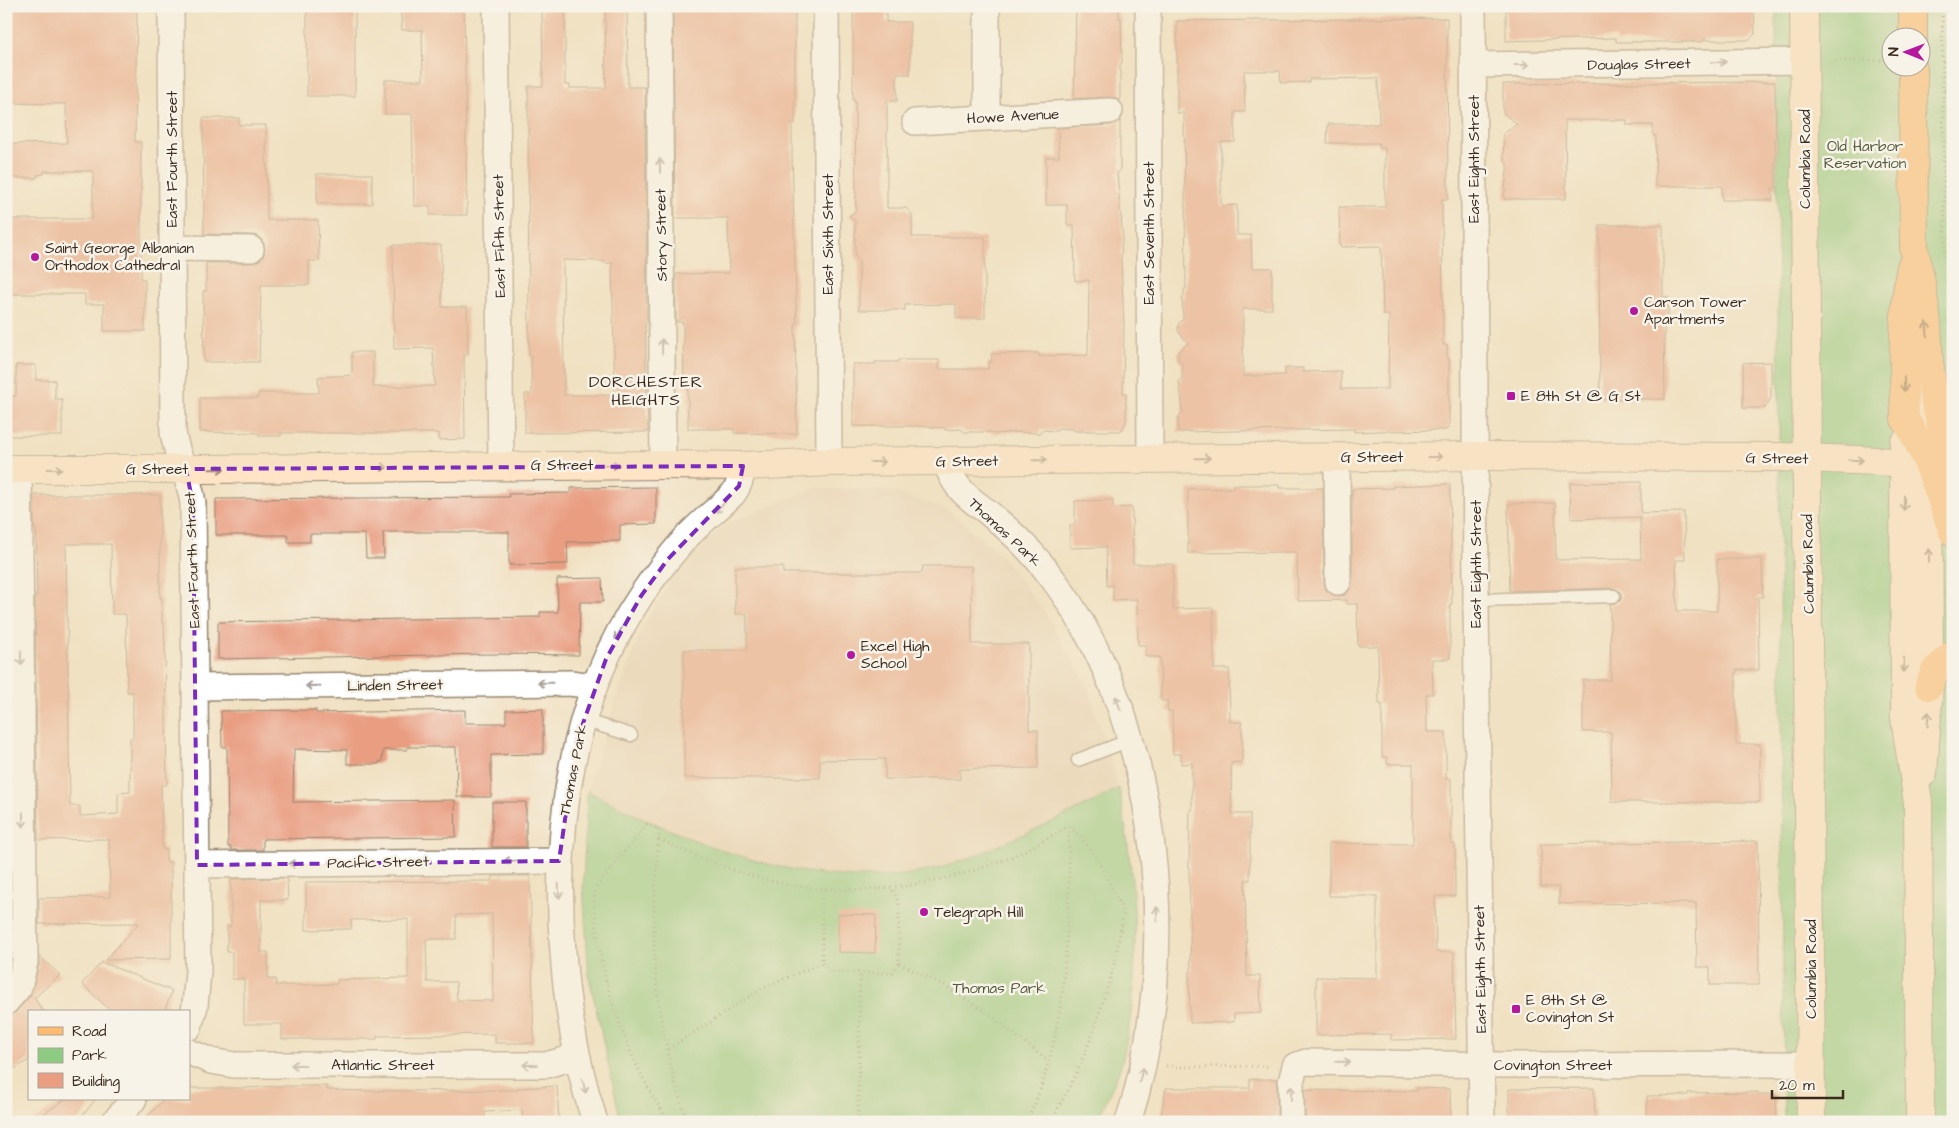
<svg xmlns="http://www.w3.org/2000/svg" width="1959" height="1128" font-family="'Architects Daughter',sans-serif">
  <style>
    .built { fill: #e6d0b5 }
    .green { fill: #8ccb81; stroke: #647a50; fill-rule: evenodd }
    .building { fill: #e99d81; fill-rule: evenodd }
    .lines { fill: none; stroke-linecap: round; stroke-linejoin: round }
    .lane-casing { stroke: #968670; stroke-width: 15 }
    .street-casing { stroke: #968670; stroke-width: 28 }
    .secondary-casing { stroke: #968670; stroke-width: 30 }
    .primary-casing { stroke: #968670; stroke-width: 30 }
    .path { stroke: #968670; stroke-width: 3; stroke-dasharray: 1 4; stroke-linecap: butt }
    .lane { stroke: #fff; stroke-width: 12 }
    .street { stroke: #fff; stroke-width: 25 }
    .secondary { stroke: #ffe4c6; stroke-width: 28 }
    .primary { stroke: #ffbb71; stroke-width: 28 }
    .oneway { stroke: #a79f9a }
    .oneway2 { stroke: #936b43 }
    .oneway3 { stroke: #9d8772 }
    .marked { fill: none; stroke: #7b2cbf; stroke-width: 4; stroke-dasharray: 10 6; stroke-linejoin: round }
    .poi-dot { fill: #b5179e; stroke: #f7f3e8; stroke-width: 2 }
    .labels { text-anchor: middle; stroke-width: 5; stroke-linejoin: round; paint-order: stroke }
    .street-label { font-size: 15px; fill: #3b2a1e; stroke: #f7f3e8 }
    .park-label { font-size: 15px; fill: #535a3c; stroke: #f7f3e8 }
    .poi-label { font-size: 15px; fill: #3b2a1e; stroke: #f7f3e8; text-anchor: start }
    .neighbourhood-label { font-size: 16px; letter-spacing: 1px; fill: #3b2a1e; stroke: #f7f3e8 }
  </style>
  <rect width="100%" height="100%" fill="#f7f3e8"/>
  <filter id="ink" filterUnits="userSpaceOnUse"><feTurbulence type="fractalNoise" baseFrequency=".02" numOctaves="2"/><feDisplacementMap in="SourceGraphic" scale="10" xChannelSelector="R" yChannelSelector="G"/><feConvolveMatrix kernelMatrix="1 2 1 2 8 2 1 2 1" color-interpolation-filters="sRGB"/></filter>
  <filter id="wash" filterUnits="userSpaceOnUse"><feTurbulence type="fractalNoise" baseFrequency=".0096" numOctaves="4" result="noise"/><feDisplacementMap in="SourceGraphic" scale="20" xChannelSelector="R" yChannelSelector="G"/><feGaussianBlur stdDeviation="1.12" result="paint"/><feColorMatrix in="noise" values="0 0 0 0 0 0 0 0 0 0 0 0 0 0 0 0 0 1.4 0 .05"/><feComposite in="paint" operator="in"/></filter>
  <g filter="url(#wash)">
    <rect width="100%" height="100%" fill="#f1e1c3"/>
    <path class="built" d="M816,488L895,492L946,509L1003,557L1045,613L1087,685L1119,788L1066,815L967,859L918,872L892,876L863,877L831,875L793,869L754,860L671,832L587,791L618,693L644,625L677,570L728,523Z"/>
    <path class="green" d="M1776,6H1953V1122H1784ZM1892,38H1922V68H1892Z
      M1119,788C1135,876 1143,966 1124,1054C1120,1075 1105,1101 1097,1122H621L589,977L583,887L587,791C695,845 820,900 943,867C970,859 995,847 1020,836C1054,821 1087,806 1119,788Z"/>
    <g id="blocks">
      <path class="building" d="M6,6H137L135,142H141V279H145V331H104V304H85V294H6V219H92L93,201V171H44V174L37,175V178H6V144L67,143L66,104L6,103Z
        M307,6H355V96H307Z
        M400,6H464L467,215H430V206H414L412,114H385V80H423L422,30H402Z
        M542,6H565V85H570V88H606L605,6H627L628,87H645L647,322H645L648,432L525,433V394H532L531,356H529L528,86H543ZM563,260L604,261V263H612L615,395H564Z
        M673,6H700V9H736V6H795V124H792V154L796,300L797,325H795L797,434L734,433V429H688V385H684L683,322H676V274L729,273L728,218H675Z
        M853,6H886V22H910V74H899L897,76V101H887V208H906L912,214V237H985V318H956V304L905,305V310H859V261L855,255V221L849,216L856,210L855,101H853Z
        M1076,6H1119V18H1121L1122,61L1120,66V101L1116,98L1109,97L1074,99Z
        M1506,6H1754L1755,34L1748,40H1703V42H1616V38L1506,41Z
        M1447,18L1448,199H1442L1443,345H1447V358H1449V428H1447L1446,430L1377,431L1354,432V429L1178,432V418L1182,414V403L1179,381L1182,378V364L1178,360V352L1188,343L1178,331V324L1183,319L1182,297H1184V289H1186L1184,113H1177V21ZM1244,71H1280L1281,83L1309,82V79L1378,78L1379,124H1328L1327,143H1379V148H1385V207H1339L1340,247L1381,246L1383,315H1389L1388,389H1341V371L1303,372V368H1285V375L1243,376V309H1272V268H1252L1251,235H1237V205L1221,206V142H1235V112H1245Z
        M1775,82L1776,188H1772L1773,200H1722V186H1655L1656,136H1653V125H1627V120H1565L1566,199H1504L1507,172V162L1504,159L1503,134L1517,124L1503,113V84Z
        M203,118H239V125H266L267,220H318L319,261H309V285H261L259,362H204L203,291H206V263H251L258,261L263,257L265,249L263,242L258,236L252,235L204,234Z
        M1120,120V171L1117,173L1123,239L1122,240L1121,260L1124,326L1123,393H1126V422L1121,431H1075L1073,429L1058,428L1056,431L1041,430V433L1015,432L994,434L991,432H965L961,429L945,430V428L930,427V426H853V364H875V362H898V360H939V369H988V362H992L991,354L1039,353V356L1088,355L1089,280L1075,281L1074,225H1067V205H1046V157H1059L1058,128L1111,125Z
        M317,174H372V204H317Z
        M1599,225H1663V297H1668V326H1664L1665,399H1600Z
        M393,245H441L442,307H467L468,355H464L465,439L439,440V433H281V436H259V433L200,432V398H258V393H319L318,377L352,375V352H373V387L435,386L433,348L394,349Z
        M1771,362V398L1765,408H1743V363Z
        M16,365H36V380H55V399H62V436H6V396H16Z
        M1641,482V513L1684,512L1685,560H1676L1677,611H1717V559H1762L1763,597H1758L1759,670H1736V744H1760V802H1612L1611,732H1583V680H1611L1610,604L1618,603L1621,600V592L1614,588L1510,591L1508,504L1555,503L1556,560L1641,559L1640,517L1571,519L1570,483Z
        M1450,484L1452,604H1450V659H1432L1433,694H1426L1427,732H1446V779H1451V844H1455V896H1435L1436,952H1454L1456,1039L1391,1040V1034L1316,1035V977L1377,978V896H1329V843L1413,844V764H1387V757H1382V704H1379L1378,646H1358L1357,604H1347V600L1298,601L1297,552L1188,553V489L1233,488V485H1279V488H1323L1324,583L1325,589L1331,594L1339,596L1345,595L1350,589L1352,582V489L1393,488V486Z
        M656,487V524L620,525V541L567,542L568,564L509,565V532H383L384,558H366L365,534H310V542H288V535H216V499L509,497L508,494L571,493V488Z
        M34,495H160V598H162V623H164L165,646L167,785H161L162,849H166V862H171V959L105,960L139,923L39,924V898L110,897L109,839L38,840L35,596H37L36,529H34ZM66,544H111L112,614H126L127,692H133V738H130V792L118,793V814L80,816V806H70Z
        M1113,500V508L1132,507L1133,564H1173V609L1213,608L1214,669H1229L1230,722H1242V762L1231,763L1232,814H1250V880H1245L1247,976H1260L1261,1013L1234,1014V1022L1190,1023L1189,973H1191L1189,866L1190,810H1192V763L1181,764V754H1173L1172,711H1167L1168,701H1161L1160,657H1146V645H1138L1137,599L1113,600V585L1107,586L1106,547L1070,548V525H1075V501Z
        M923,566H971L972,644H1029V730H1038V768L960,769V779H885V759L820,760V778H684V650H747V614H735V567H783V573H922Z
        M602,578L603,602H580L579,655L489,654L218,659V622L540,617V612H558L557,579Z
        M543,709V754L491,755V797H457L456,747H407V750H383L382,762H379V764H347V750L294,749L293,802L455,800L456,837L263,839V850H231V847H228L227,747H222L221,711L316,710V713L465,710V723H506V710Z
        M6,791H9V840H6Z
        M492,802H526V847H492Z
        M1758,841L1759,985H1710V967H1697L1696,903L1559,904V887H1541V844Z
        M493,876H530L534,1043H495V1034L377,1036V1039H282V1024H244V979H232V952H227V926H231V879L287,878L288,900H261V952H268V979H276V985H303L337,984V980L408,978V919L351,920V929L306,930V882L492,881ZM492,914L493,1001L457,1000L456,982H427L426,939H456V915Z
        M838,914L876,915L875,953L838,952Z
        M39,956L60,975L34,998L44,1012H29V1060L6,1074V1016L16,1012L30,996L39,965Z
        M102,962L172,991L164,1012H112L82,984Z
        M1250,1079H1277V1122H1160L1166,1088H1250Z
        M274,1086H327V1090L372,1091L518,1090V1088L557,1086L559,1122H523L522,1110L485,1112V1122H329V1119H304V1118H222V1122H143L164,1099H189V1088H248Z
        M1417,1088L1450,1089L1451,1122H1305V1090L1417,1091Z
        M1594,1088L1595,1122H1509V1089Z
        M1758,1092V1094H1776V1122H1647V1096L1688,1095V1093Z
        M66,1099H96L77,1122H31Z"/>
    </g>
  </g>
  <g filter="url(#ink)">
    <use href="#blocks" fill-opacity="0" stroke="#968670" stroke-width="1"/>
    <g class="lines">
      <g class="lane-casing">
        <path id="lane" d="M1476,600L1614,596
          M583,720L631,735
          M1078,760L1130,740"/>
      </g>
      <g class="street-casing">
        <path id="street" d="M171,6L173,432C176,457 190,476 193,504L198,971L195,1006L189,1027
          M496,6L501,466
          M659,6L663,465
          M826,6L829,462
          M987,6V118
          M1148,6L1150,459
          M1473,6L1476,600L1482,1122
          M1473,65L1805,61
          M915,122L1110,111
          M172,248L251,249
          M1337,457L1338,582
          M945,462C948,469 952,478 957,485C965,497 979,505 991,515C1016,535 1039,559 1058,586C1161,730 1182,956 1128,1122
          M195,687L570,683L594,686
          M197,865L559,861
          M6,1002L19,987L25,962L19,469
          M189,1052L211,1061L234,1065H546L567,1059L576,1052
          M114,1122L134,1099
          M595,1122C577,1066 567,1010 563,952C553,827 571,699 642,594C655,575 669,557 684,540C699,523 717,510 733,494C740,485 742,477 743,466
          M1291,1122V1082L1295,1066L1306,1062L1507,1065L1811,1064"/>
      </g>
      <g class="secondary-casing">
        <path id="secondary" d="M1804,6L1811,1122
          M1904,444L1905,718L1918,802L1920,1122
          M6,469H208L663,465L743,466L829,462L1475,456L1779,457L1879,461L1928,465
          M1923,773L1929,686L1928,391"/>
      </g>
      <g class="primary-casing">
        <path id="primary" d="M1913,6V38
          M1913,68L1914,248L1922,288L1927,324L1929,362L1935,402L1942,430L1953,462
          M1911,267C1901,317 1904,368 1905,419C1927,453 1939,494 1953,532
          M1929,686L1935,671L1953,654"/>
      </g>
      <path class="path" d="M1942,6L1945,264
        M1830,61L1889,60
        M1944,90H1953
        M659,839C696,857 734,873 776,882C852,899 937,887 1009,858C1030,849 1050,837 1069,826
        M826,889L822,896V963L829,972L892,973L899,963V902L892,888
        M899,963L944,985L989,1014L1048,1061
        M1948,990L1953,989
        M668,1049L763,988L822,963
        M1949,1062L1953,1061
        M1166,1066L1175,1067L1270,1066
        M669,1122C630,1064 604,993 596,924C595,912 592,897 597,886C601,880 607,874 612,868C623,854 635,839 647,824L659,829C658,860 654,892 654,924C653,990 666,1059 687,1122
        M858,1122L860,972
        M1026,1122C1069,1040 1069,917 1069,826
        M1051,1122L1076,1074L1091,1039L1114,966L1124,913L1099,862L1081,837L1069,826"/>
      <use href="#lane" class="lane"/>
      <use href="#street" class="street"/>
      <use href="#secondary" class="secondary"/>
      <use href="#primary" class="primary"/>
    </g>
    <defs><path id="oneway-shaft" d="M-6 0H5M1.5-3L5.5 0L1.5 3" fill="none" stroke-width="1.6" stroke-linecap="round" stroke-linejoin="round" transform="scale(1.25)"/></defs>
    <g class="oneway">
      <use href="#oneway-shaft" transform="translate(1719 62) rotate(-1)"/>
      <use href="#oneway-shaft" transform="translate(1522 65)"/>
      <use href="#oneway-shaft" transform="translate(660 166) rotate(-91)"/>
      <use href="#oneway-shaft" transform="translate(662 346) rotate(-91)"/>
      <use href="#oneway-shaft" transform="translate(720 507) rotate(137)"/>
      <use href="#oneway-shaft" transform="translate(619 633) rotate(119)"/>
      <use href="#oneway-shaft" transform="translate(21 658) rotate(89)"/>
      <use href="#oneway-shaft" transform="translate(545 683) rotate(179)"/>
      <use href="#oneway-shaft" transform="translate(313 686) rotate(179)"/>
      <use href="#oneway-shaft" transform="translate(1118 703) rotate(-110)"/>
      <use href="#oneway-shaft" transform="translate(23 820) rotate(89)"/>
      <use href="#oneway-shaft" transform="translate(511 861) rotate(179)"/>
      <use href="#oneway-shaft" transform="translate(296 864) rotate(179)"/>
      <use href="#oneway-shaft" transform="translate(559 891) rotate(88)"/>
      <use href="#oneway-shaft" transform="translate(1157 914) rotate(-92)"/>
      <use href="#oneway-shaft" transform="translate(1343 1062) rotate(1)"/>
      <use href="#oneway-shaft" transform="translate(298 1065) rotate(-180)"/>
      <use href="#oneway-shaft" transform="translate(530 1065) rotate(180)"/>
      <use href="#oneway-shaft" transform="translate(1141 1075) rotate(-77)"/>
      <use href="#oneway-shaft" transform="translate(584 1086) rotate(75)"/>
      <use href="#oneway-shaft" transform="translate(1291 1093) rotate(-91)"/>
    </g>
    <g class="oneway2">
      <use href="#oneway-shaft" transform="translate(1927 329) rotate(-93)"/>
      <use href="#oneway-shaft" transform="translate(1904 384) rotate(89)"/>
    </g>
    <g class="oneway3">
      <use href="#oneway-shaft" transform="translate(1435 457)"/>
      <use href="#oneway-shaft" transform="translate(1203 458) rotate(-1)"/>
      <use href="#oneway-shaft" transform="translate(1040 460) rotate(-1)"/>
      <use href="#oneway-shaft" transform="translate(1856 460) rotate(2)"/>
      <use href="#oneway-shaft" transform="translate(878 462)"/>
      <use href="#oneway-shaft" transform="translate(612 465)"/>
      <use href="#oneway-shaft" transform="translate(380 467) rotate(-1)"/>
      <use href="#oneway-shaft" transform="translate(55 469)"/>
      <use href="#oneway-shaft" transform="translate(217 469) rotate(-1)"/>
      <use href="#oneway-shaft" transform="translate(1904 503) rotate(90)"/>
      <use href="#oneway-shaft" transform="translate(1929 556) rotate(-90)"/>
      <use href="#oneway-shaft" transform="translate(1904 665) rotate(90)"/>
      <use href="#oneway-shaft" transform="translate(1928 719) rotate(-86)"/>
    </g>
  </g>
  <path d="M0 0H1959V1128H0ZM743,466L739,486L668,559L641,596L606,659L576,743L559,861L197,865L193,504L186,469Z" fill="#f1e1c3" fill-opacity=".55" fill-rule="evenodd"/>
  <path class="marked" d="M743,466L739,486L668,559L641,596L606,659L576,743L559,861L197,865L193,504L186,469Z"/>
  <g class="poi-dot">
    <circle cx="35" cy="257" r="5"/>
    <circle cx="1634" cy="311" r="5"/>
    <rect x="1506" y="391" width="10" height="10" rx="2.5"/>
    <circle cx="851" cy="655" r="5"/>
    <circle cx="924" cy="912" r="5"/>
    <rect x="1511" y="1004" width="10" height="10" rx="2.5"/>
  </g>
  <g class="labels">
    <g class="street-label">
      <text transform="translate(1639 64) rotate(-1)" y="5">Douglas Street</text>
      <text transform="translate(1013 116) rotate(-3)" y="5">Howe Avenue</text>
      <text transform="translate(172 159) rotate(-90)" y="5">East Fourth Street</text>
      <text transform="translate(1474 159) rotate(-90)" y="5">East Eighth Street</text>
      <text transform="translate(1805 159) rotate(-90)" y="5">Columbia Road</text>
      <text transform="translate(1149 233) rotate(-90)" y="5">East Seventh Street</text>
      <text transform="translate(828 234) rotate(-90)" y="5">East Sixth Street</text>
      <text transform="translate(661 235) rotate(-91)" y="5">Story Street</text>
      <text transform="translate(499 236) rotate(-91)" y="5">East Fifth Street</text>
      <text x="1372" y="462">G Street</text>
      <text transform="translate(1777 458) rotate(1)" y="5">G Street</text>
      <text transform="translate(967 461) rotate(-1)" y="5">G Street</text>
      <text x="562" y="470">G Street</text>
      <text x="157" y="474">G Street</text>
      <text transform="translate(1005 532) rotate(43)" y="5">Thomas Park</text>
      <text transform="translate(192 560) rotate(-92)" y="5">East Fourth Street</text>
      <text transform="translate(1476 564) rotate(-90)" y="5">East Eighth Street</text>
      <text transform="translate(1808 564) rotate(-91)" y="5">Columbia Road</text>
      <text transform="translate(395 685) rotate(-1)" y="5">Linden Street</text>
      <text transform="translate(573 770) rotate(-79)" y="5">Thomas Park</text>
      <text transform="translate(378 862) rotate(-1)" y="5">Pacific Street</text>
      <text transform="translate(1480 969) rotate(-91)" y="5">East Eighth Street</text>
      <text transform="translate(1811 969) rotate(-90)" y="5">Columbia Road</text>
      <text x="383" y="1070">Atlantic Street</text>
      <text x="1553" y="1070">Covington Street</text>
    </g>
    <g class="park-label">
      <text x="1865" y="151">Old Harbor<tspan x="1865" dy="17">Reservation</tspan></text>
      <text x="999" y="993">Thomas Park</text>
    </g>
    <g class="poi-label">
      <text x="45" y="253">Saint George Albanian<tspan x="45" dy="17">Orthodox Cathedral</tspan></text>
      <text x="1644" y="307">Carson Tower<tspan x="1644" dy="17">Apartments</tspan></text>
      <text x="1521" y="401">E 8th St @ G St</text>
      <text x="861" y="651">Excel High<tspan x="861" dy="17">School</tspan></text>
      <text x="934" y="917">Telegraph Hill</text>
      <text x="1526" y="1005">E 8th St @<tspan x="1526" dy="17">Covington St</tspan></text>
    </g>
    <g class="neighbourhood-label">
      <text x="646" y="387">DORCHESTER<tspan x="646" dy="18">HEIGHTS</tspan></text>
    </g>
  </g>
  <rect width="1959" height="1128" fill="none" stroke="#f7f3e8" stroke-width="25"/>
  <rect x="28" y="1010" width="162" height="90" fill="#f7f3e8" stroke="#aca397"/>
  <rect x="38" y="1027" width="25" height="8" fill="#ffbb71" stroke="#aca397"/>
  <text x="72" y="1036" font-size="15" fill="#3b2a1e">Road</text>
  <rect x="38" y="1048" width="25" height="15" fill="#8ccb81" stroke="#aca397"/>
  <text x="72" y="1060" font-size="15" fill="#3b2a1e">Park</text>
  <rect x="38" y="1073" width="25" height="15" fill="#e99d81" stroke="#aca397"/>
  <text x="72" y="1086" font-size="15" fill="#3b2a1e">Building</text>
  <g transform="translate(1906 52) rotate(271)"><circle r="24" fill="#f7f3e8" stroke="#aca397"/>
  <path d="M0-4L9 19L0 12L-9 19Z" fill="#b5179e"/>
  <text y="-8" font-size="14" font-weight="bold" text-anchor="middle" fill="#3b2a1e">N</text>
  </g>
  <path d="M1772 1090v8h71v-8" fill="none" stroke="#3b2a1e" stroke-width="2.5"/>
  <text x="1779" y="1090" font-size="15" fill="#3b2a1e" stroke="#f7f3e8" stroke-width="4" paint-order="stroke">20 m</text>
</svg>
